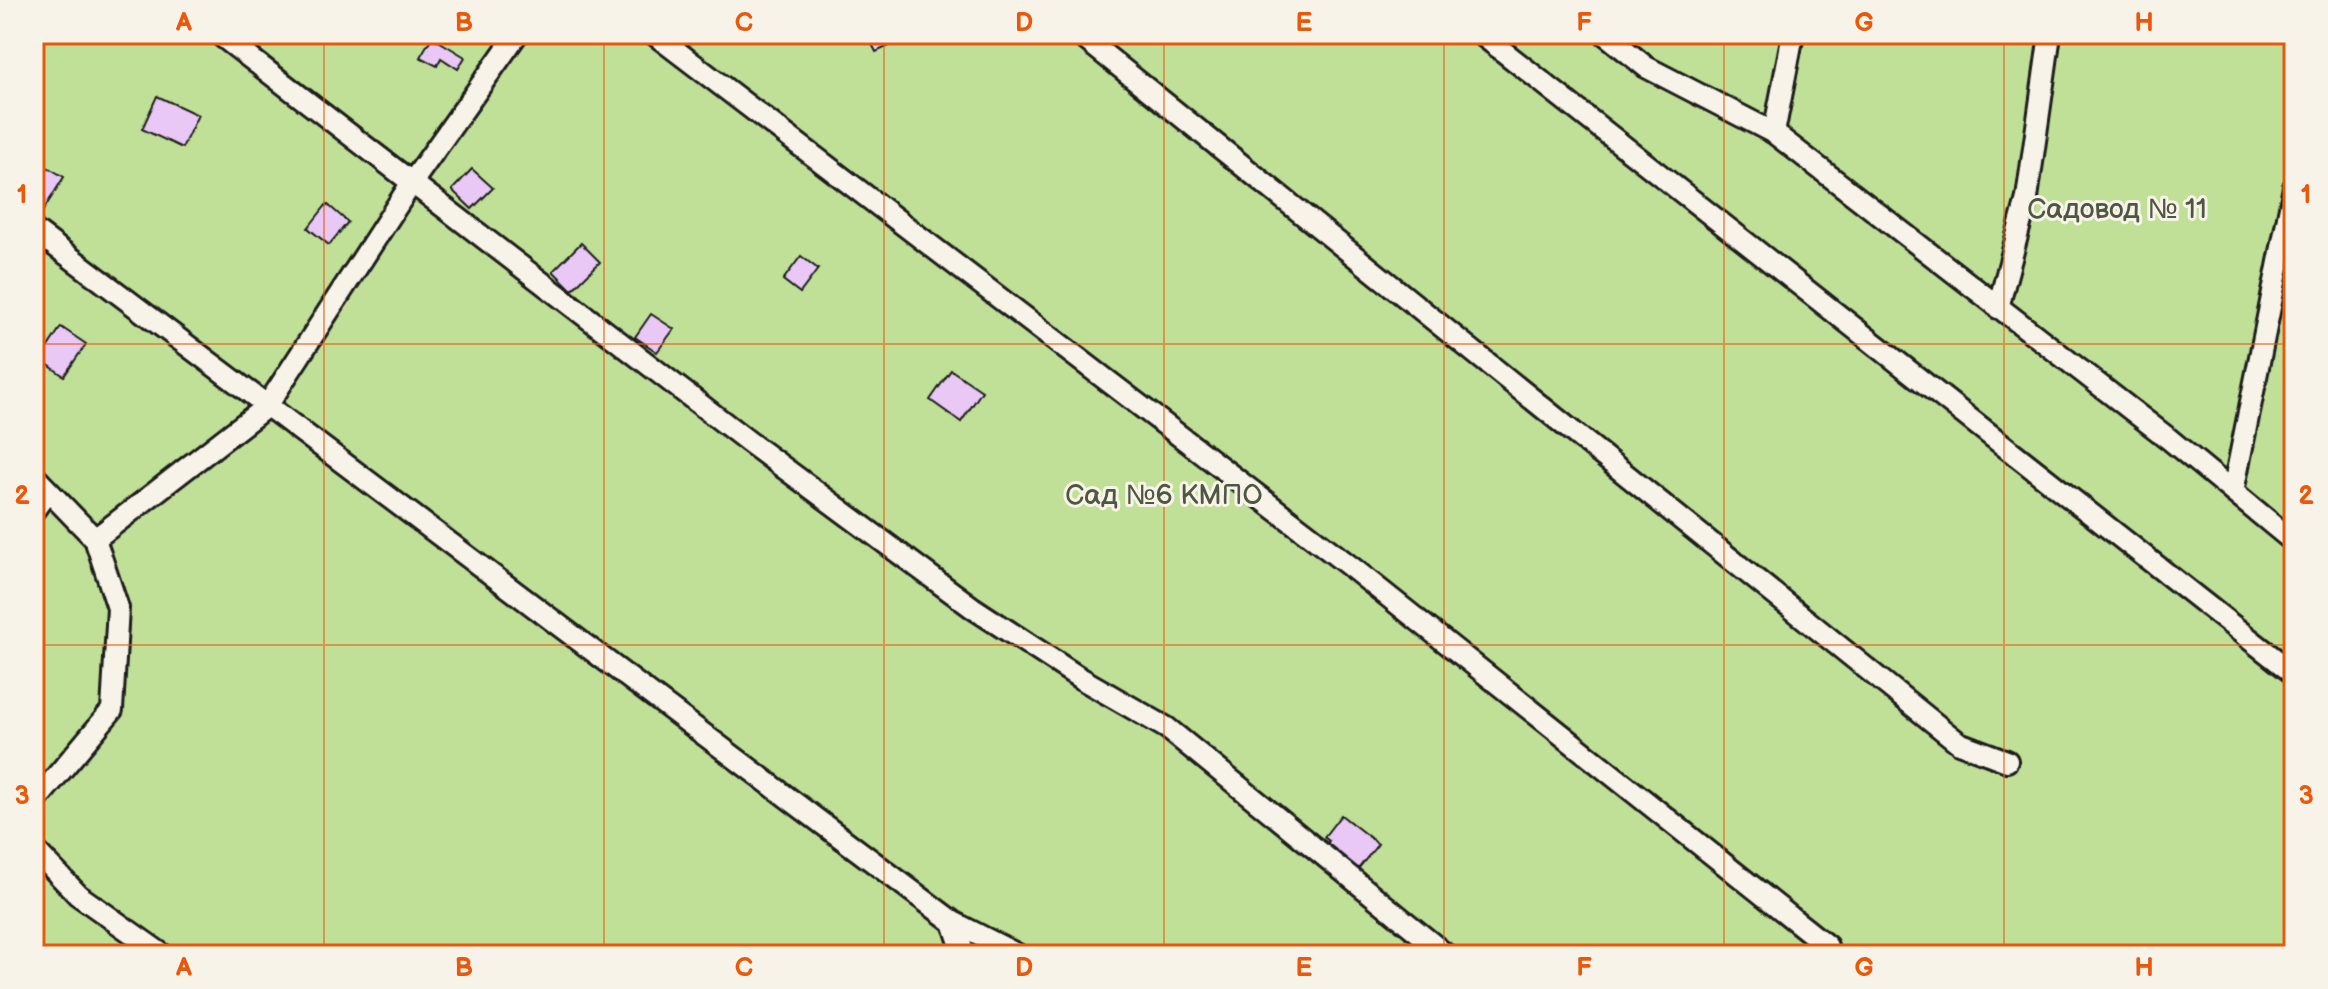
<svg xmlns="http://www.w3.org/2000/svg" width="2328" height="989" font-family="'Balsamiq Sans',sans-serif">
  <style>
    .green { fill: #c0e098; stroke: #6e7e5a; stroke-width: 2 }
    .building { fill: #e9c8f5; stroke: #1c1c1c; stroke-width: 2 }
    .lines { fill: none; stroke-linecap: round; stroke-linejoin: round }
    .lane-casing { stroke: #1c1c1c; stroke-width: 26 }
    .lane { stroke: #f7f3e8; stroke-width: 20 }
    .grid { fill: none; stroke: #e8590c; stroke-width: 2; stroke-opacity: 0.55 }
    .labels { text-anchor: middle; stroke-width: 6; stroke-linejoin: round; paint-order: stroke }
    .park-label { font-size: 28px; fill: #4d5741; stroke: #f7f3e8 }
    .neatline { fill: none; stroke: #e8590c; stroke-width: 3 }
    .grid-label { font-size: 26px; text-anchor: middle; font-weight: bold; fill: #e8590c }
  </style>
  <rect width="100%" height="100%" fill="#f7f3e8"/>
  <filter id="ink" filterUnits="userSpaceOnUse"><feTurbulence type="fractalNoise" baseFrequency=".0125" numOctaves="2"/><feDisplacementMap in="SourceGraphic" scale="16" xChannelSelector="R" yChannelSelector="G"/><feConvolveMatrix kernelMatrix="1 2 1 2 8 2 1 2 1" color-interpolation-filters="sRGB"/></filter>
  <g filter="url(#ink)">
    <path class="green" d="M34,34H2294V955H34Z"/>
    <path class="building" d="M867,34H910L911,36L876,52Z
      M432,37L465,57L458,69L441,58L437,66L420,57Z
      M157,96L198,115L182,148L142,129Z
      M34,159L64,177L39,217L34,214Z
      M472,169L493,188L472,209L452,190Z
      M327,204L348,222L329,245L308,228Z
      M581,243L600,262L572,290L553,271Z
      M801,256L818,269L800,293L783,280Z
      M651,314L674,329L657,352L635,337Z
      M61,327L86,344L64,376L40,359Z
      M951,370L982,391L961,422L930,400Z
      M1341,815L1378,844L1354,874L1323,848L1329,841L1324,837Z"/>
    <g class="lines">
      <g class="lane-casing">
        <path id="lane" d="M219,34L749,442L973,608L1080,678L1167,728L1446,955
          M654,34L1355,570L1827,946
          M1079,34L1959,743L2007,761
          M1481,34L2294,674
          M1605,34L1646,67L1774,133L2169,439L2294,542
          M1774,133L1793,34
          M34,230L953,922L1018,955
          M1998,308L2027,198L2050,34
          M34,476L95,539L118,608L112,710L34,803
          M2233,492L2294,187
          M34,510L48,491
          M95,539L267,406L413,181L517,34
          M34,849L78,895L163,955
          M953,922L964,955"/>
      </g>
      <use href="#lane" class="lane"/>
    </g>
  </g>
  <path class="grid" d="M324,34V955M604,34V955M884,34V955M1164,34V955M1444,34V955M1724,34V955M2004,34V955M34,344H2294M34,645H2294"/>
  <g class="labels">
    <g class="park-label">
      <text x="2117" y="218">Садовод № 11</text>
      <text x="1164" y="504">Сад №6 КМПО</text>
    </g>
  </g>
  <rect width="2328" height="989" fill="none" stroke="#f7f3e8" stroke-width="88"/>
  <rect x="44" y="44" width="2240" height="901" class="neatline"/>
  <g class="grid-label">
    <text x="184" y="31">A</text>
    <text x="464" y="31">B</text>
    <text x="744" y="31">C</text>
    <text x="1024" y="31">D</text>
    <text x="1304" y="31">E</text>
    <text x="1584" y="31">F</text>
    <text x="1864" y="31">G</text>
    <text x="2144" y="31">H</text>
    <text x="22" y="203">1</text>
    <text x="2306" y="203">1</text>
    <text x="22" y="504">2</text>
    <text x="2306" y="504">2</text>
    <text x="22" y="804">3</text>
    <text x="2306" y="804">3</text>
    <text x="184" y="976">A</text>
    <text x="464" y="976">B</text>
    <text x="744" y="976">C</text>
    <text x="1024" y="976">D</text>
    <text x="1304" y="976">E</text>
    <text x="1584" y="976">F</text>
    <text x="1864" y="976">G</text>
    <text x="2144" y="976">H</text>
  </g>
</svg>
